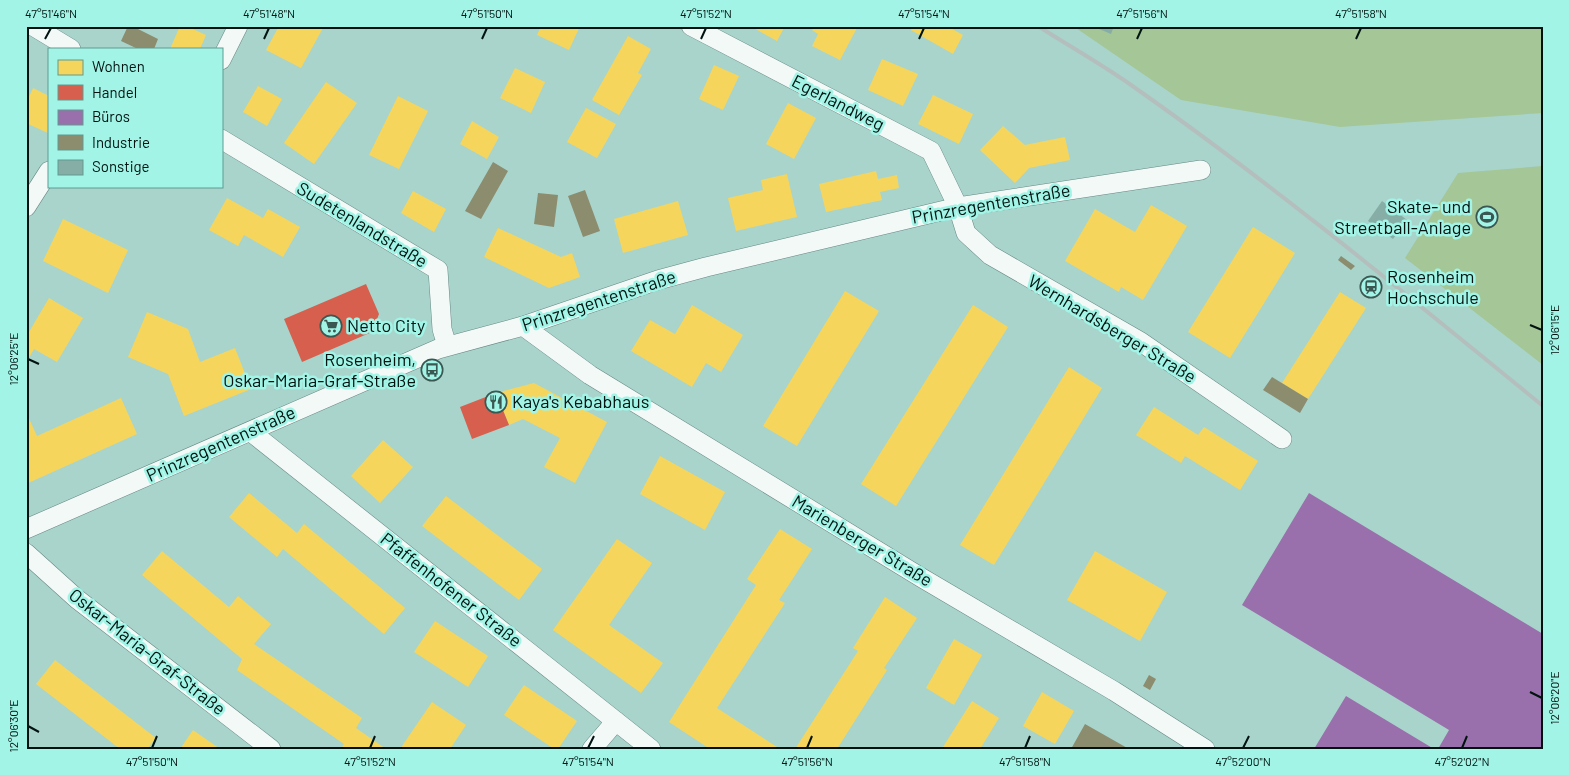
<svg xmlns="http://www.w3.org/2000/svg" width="1569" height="775" font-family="Barlow,sans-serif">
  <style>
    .green { fill: #a5c697 }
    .homes { fill: #f6d55c }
    .shops { fill: #d6604d }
    .offices { fill: #9970ab }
    .industry { fill: #8c8c6e }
    .building { fill: #86aea7 }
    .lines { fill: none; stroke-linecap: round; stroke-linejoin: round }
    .minor-casing { stroke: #678782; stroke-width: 20 }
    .minor { stroke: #f2f9f7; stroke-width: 19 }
    .rail { stroke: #b4bfbd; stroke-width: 4 }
    .ticks { fill: none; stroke: #001310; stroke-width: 2 }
    .labels { text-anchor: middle; stroke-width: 5; stroke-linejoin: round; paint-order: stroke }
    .street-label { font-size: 18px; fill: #001310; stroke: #a2f4e6 }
    .poi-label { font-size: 18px; fill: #001310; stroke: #a2f4e6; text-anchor: start }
    .neatline { fill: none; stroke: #001310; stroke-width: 2 }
    .ticks-label { font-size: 12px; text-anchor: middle; fill: #001310 }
  </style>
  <rect width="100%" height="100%" fill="#a8d4cc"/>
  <path class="green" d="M1073,26H1543V113L1340,127L1181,100Z
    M1543,166V365L1405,258L1458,173Z"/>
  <path class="homes" d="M180,26H186L206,35L200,49H170Z
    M279,26H324L301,68L266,50Z
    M541,26H580L569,50L537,35Z
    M750,26H785L777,41Z
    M814,26H858L840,60L812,46L818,34L812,30Z
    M913,26H947L963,35L953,54L911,30Z
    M628,36L651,49L638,73L642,75L619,115L592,100Z
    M882,59L918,74L903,106L868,90Z
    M714,65L739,76L723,110L699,99Z
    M515,68L545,82L531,113L500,98Z
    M326,82L357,103L314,164L284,143Z
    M258,86L282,99L267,126L243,112Z
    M33,88L49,96L48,133L26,123V103Z
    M933,95L973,114L959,144L918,124Z
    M398,96L428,111L399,169L369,155Z
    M788,103L816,118L794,159L766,144Z
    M586,108L616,124L597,158L567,142Z
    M472,121L499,137L487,159L460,144Z
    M1003,126L1025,145L1065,137L1070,160L1029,168L1015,183L980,150Z
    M876,171L878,179L897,175L899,188L880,192L882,200L826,212L819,184Z
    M787,174L797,217L736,231L728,198L763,190L761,180Z
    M413,191L446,209L434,232L401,213Z
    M227,198L263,218L268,209L300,227L283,257L244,235L238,246L209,230Z
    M678,201L688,235L623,253L614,219Z
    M1151,205L1187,226L1143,300L1121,287L1119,292L1065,261L1095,209L1135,232Z
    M63,219L128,250L108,293L43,261Z
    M1253,227L1295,253L1230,358L1188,332Z
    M498,228L561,257L572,253L580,277L549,288L484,257Z
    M845,291L879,311L797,446L763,426Z
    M1340,292L1366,308L1308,399L1282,383Z
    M49,298L83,318L57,362L34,349L26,363V337Z
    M692,305L743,335L721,372L706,363L692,387L631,351L650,320L675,334Z
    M973,305L1008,327L896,506L861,484Z
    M147,312L188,329L200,362L235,348L251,389L184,416L168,374L128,357Z
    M1069,367L1102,388L994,565L960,545Z
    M534,383L607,422L575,483L544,467L560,438L523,419L509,425L496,393Z
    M121,398L137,434L26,484V412L37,436Z
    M1154,407L1198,435L1204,427L1258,461L1240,490L1185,456L1181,463L1136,435Z
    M383,440L413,467L380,503L351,476Z
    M660,456L725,492L705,530L640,494Z
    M249,493L297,533L304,524L405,608L384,634L283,549L277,557L229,517Z
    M446,496L542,569L519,600L422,526Z
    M780,529L812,549L779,600L785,603L717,708L780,749H710L669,722L756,585L747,579Z
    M617,539L652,563L609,625L663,663L641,693L553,630Z
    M162,551L229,607L238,596L271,624L254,644L362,718L356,728L386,749H341L344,744L237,670L242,659L142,575Z
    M1095,551L1167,592L1140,641L1067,600Z
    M885,597L917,618L884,668L887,670L837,749H795L858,651L853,648Z
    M435,621L488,656L468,687L414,652Z
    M954,639L982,655L954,705L926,688Z
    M55,660L156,738L147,749H120L36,684Z
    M524,685L577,721L558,749H554L504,715Z
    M1042,692L1074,711L1055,744L1023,726Z
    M972,701L999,718L980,749H946L943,747Z
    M432,702L466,725L450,749H400Z
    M193,730L220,749H180Z"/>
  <path class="shops" d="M366,284L379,314L372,332L302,362L284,319Z
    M496,393L509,425L472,439L460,407Z"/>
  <path class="offices" d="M1309,493L1543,634V749H1438L1449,730L1242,605Z
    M1346,696L1434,749H1314Z"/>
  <path class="industry" d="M128,26H132L158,39L154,49H138L121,41Z
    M493,162L508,171L481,219L465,211Z
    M585,190L600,231L583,237L568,196Z
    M538,193L558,195L554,227L534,224Z
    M1341,256L1355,266L1351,270L1338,260Z
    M1272,377L1308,399L1300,413L1263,390Z
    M1149,675L1156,679L1150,690L1143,686Z
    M1085,724L1129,749H1071Z"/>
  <path class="building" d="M1092,26H1114L1111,34Z
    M1382,201L1407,220L1393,239L1368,221Z"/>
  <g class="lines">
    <g class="minor-casing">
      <path id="minor" d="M33,26L71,49
        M691,26L931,151L958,207L966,233L990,255L1141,342L1282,439
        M221,60L238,26
        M221,139L438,270L442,329L447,346
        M26,207L49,171
        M523,326L590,375L922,578L1114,691L1205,749
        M251,432L651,749
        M26,529L438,349L523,326L658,280L706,267L958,207L1201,170
        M26,553L77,599L271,749
        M592,749L616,721"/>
    </g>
    <use href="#minor" class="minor"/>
    <path class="rail" d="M1038,26C1069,46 1101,64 1131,85C1274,185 1408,296 1543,406"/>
  </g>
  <path class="ticks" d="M45,39L51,28M264,39L269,28M482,39L487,28M701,39L706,28M919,39L924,28M1137,39L1142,28M1356,39L1361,28M1530,325L1542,330M28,359L39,364M1530,692L1542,698M28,726L39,732M152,748L157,736M370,748L375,736M588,748L594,736M807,748L812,736M1025,748L1030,736M1243,748L1249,736M1462,748L1467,736"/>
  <defs>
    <g id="stadium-ring" transform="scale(1.125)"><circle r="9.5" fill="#a2f4e6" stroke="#3b5752" stroke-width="1.5"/><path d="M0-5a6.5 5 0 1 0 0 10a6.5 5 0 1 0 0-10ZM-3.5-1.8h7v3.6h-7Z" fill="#3b5752"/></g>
    <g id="station-ring" transform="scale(1.125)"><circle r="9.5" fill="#a2f4e6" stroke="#3b5752" stroke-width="1.5"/><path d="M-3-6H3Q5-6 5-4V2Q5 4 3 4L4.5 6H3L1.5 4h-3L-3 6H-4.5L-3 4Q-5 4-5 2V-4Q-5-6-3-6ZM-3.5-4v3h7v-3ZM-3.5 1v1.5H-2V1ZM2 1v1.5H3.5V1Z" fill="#3b5752"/></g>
    <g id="supermarket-ring" transform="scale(1.125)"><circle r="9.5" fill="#a2f4e6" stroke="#3b5752" stroke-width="1.5"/><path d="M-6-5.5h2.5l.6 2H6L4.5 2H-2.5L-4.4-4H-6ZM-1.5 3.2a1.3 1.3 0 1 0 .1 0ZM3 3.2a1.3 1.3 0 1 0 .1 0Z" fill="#3b5752"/></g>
    <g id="bus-ring" transform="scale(1.125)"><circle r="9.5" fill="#a2f4e6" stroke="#3b5752" stroke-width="1.5"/><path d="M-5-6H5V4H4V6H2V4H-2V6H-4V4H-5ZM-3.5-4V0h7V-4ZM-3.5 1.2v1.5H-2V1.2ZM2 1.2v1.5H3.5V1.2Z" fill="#3b5752"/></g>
    <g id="restaurant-ring" transform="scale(1.125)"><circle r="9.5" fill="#a2f4e6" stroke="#3b5752" stroke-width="1.5"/><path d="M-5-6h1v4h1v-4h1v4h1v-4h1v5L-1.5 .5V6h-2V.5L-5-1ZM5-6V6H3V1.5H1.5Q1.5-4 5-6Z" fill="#3b5752"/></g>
  </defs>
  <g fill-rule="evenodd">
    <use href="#stadium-ring" x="1487" y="217"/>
    <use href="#station-ring" x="1371" y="287"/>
    <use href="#supermarket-ring" x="331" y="326"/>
    <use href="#bus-ring" x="432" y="370"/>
    <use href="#restaurant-ring" x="496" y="402"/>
  </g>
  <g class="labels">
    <g class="street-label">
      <text transform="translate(838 103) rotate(27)" y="6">Egerlandweg</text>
      <text transform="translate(991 204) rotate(-10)" y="6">Prinzregentenstraße</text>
      <text transform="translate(362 225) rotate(31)" y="6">Sudetenlandstraße</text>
      <text transform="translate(599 301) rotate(-18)" y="6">Prinzregentenstraße</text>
      <text transform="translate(1112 329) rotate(31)" y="6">Wernhardsberger Straße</text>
      <text transform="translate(221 444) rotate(-24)" y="6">Prinzregentenstraße</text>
      <text transform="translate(862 541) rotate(31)" y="6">Marienberger Straße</text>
      <text transform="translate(451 590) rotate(38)" y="6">Pfaffenhofener Straße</text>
      <text transform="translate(147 652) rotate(38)" y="6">Oskar-Maria-Graf-Straße</text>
    </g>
    <g class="poi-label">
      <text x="1471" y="213" text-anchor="end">Skate- und<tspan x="1471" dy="21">Streetball-Anlage</tspan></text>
      <text x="1387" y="283">Rosenheim<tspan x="1387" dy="21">Hochschule</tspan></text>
      <text x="347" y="332">Netto City</text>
      <text x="416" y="366" text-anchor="end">Rosenheim,<tspan x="416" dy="21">Oskar-Maria-Graf-Straße</tspan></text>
      <text x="512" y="408">Kaya's Kebabhaus</text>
    </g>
  </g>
  <rect width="1569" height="775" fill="none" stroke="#a2f4e6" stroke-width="55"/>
  <rect x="48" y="48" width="175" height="140" fill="#a2f4e6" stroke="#619a90"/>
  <rect x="58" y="60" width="25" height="15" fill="#f6d55c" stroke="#619a90"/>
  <text x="92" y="72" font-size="15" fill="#001310">Wohnen</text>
  <rect x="58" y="85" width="25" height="15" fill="#d6604d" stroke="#619a90"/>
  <text x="92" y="98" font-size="15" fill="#001310">Handel</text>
  <rect x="58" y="110" width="25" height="15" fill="#9970ab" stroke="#619a90"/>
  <text x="92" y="122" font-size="15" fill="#001310">Büros</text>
  <rect x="58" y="135" width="25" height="15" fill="#8c8c6e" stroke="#619a90"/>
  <text x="92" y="148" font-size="15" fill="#001310">Industrie</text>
  <rect x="58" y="160" width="25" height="15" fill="#86aea7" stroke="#619a90"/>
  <text x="92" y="172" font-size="15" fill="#001310">Sonstige</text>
  <rect x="28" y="28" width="1514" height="720" class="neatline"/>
  <g class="ticks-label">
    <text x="51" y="18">47°51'46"N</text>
    <text x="269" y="18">47°51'48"N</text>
    <text x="487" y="18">47°51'50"N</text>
    <text x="706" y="18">47°51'52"N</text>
    <text x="924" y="18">47°51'54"N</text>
    <text x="1142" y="18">47°51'56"N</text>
    <text x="1361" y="18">47°51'58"N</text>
    <text transform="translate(1555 330) rotate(-90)" y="4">12°06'15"E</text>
    <text transform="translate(14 359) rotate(-90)" y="4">12°06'25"E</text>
    <text transform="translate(1555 698) rotate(-90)" y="4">12°06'20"E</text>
    <text transform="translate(14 726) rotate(-90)" y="4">12°06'30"E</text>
    <text x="152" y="766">47°51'50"N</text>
    <text x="370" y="766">47°51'52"N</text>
    <text x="588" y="766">47°51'54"N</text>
    <text x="807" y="766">47°51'56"N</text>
    <text x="1025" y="766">47°51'58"N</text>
    <text x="1243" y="766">47°52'00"N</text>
    <text x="1462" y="766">47°52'02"N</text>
  </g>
</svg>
